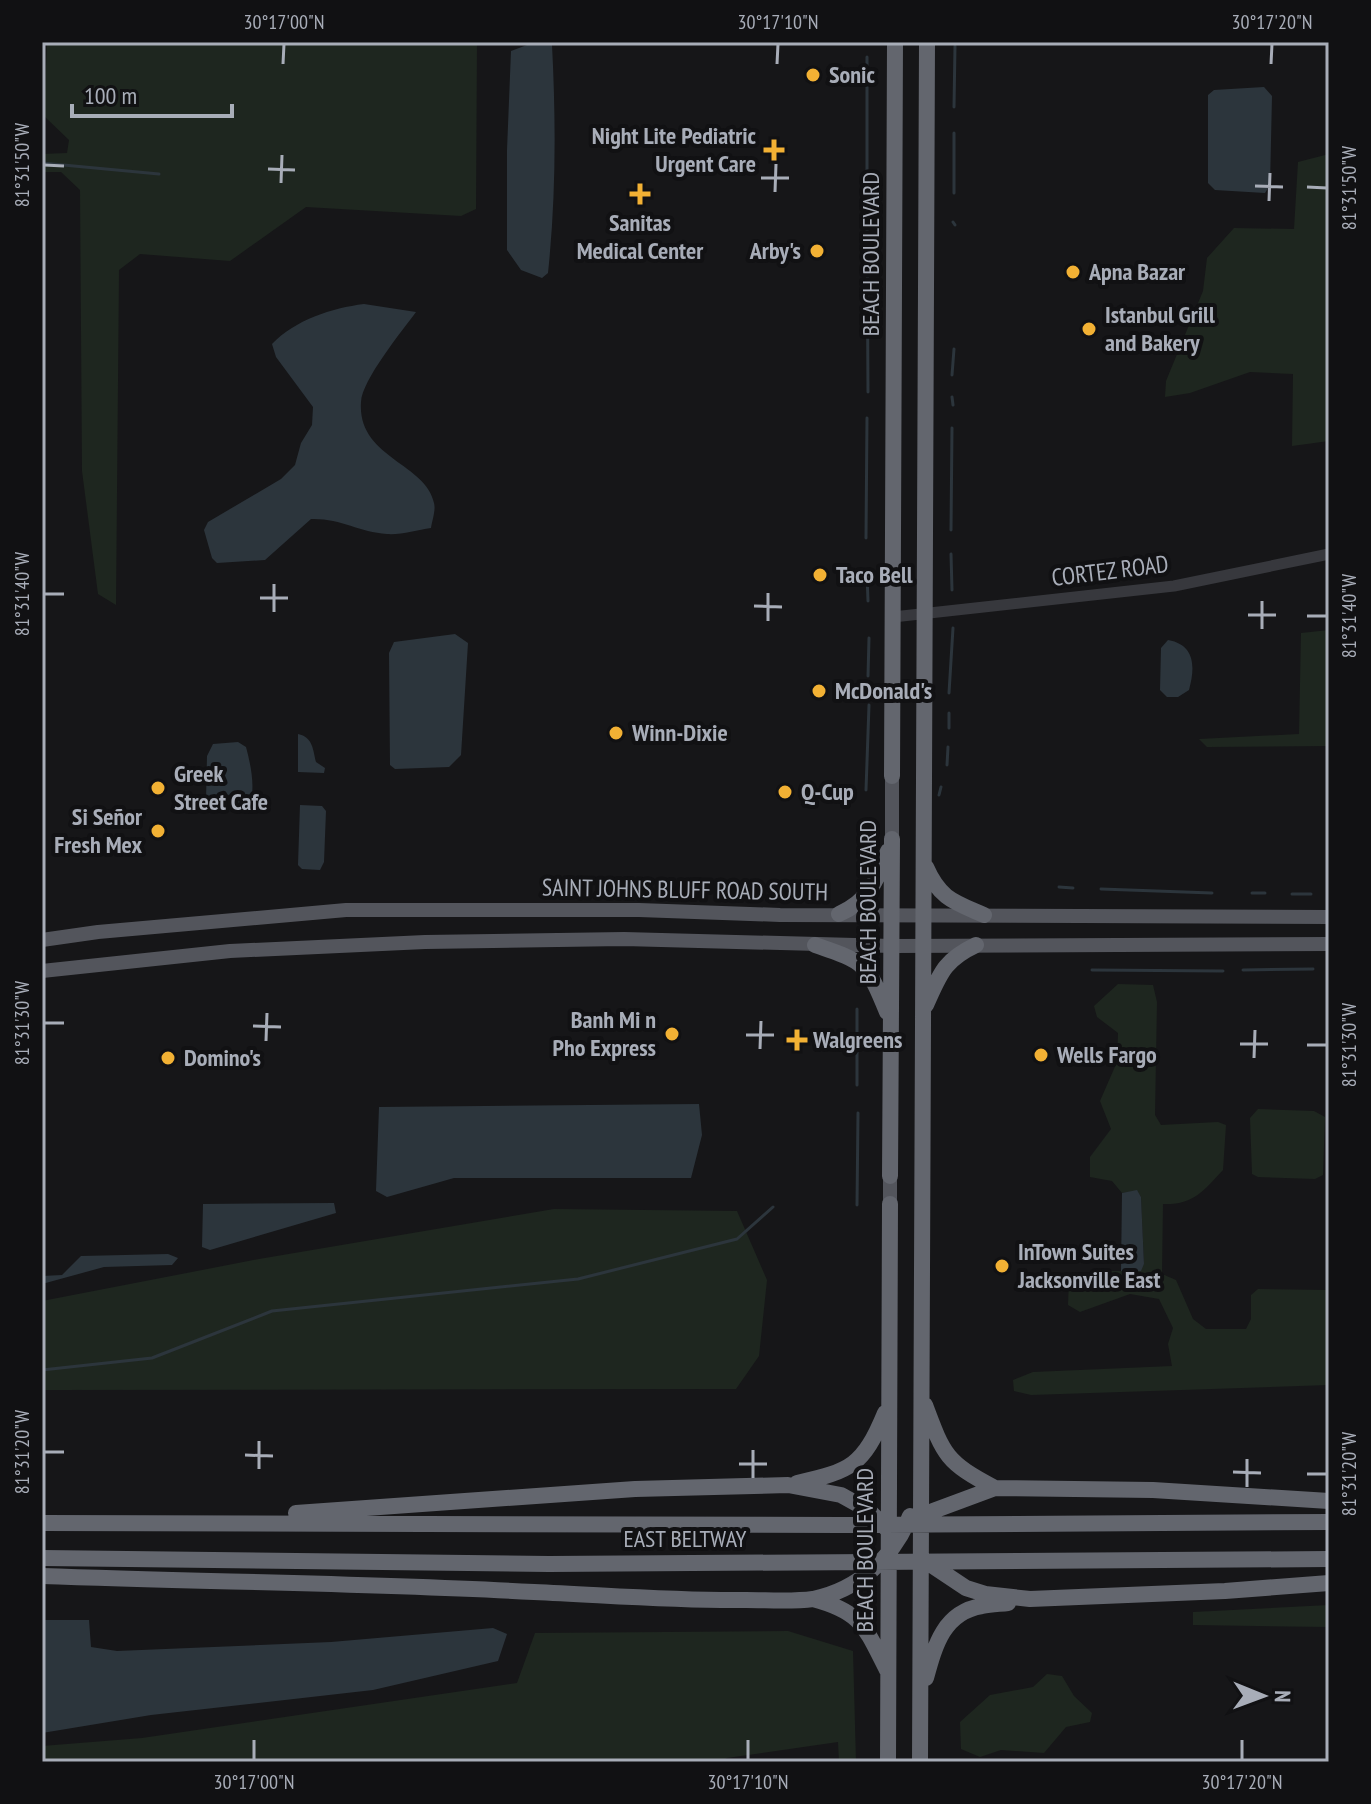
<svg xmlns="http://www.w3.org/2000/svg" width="1371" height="1804" font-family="'PT Sans Narrow',sans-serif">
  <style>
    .green { fill: #1e261f }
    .water { fill: #2c353c }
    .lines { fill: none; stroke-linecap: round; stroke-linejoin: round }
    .stream { stroke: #2c353c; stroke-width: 3 }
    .minor { stroke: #37383d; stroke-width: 11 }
    .major { stroke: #53555c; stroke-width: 14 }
    .highway { stroke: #63666e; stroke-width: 16 }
    .ticks { fill: none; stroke: #a8adb8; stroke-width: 3 }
    .poi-dot { fill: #f2b134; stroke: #111113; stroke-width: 3 }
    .labels { text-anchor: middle; stroke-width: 8; stroke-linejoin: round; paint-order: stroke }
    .poi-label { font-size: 24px; font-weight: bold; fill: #a8adb8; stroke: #111113; text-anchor: start }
    .street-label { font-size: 24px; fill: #a8adb8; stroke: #111113 }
    .neatline { fill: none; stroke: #a8adb8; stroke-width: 3 }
    .ticks-label { font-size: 20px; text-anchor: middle; fill: #a8adb8 }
  </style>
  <rect width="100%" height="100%" fill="#161618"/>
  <path class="green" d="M47,42H477L476,209L461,216L306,207L230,261L140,254L119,270L116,605L98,594L82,471L80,190L61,172H42V154L67,153L69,140L44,116Z
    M1329,154V441L1292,446L1293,374L1250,372L1190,393L1165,397L1166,381L1203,291L1207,258L1234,228L1294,229L1298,162Z
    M1329,630V746L1207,747L1199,739L1299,734L1301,633Z
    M1118,984L1153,985L1157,1002L1155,1115L1161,1125L1218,1122L1226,1125L1223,1170C1203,1191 1194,1205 1163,1204L1162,1274L1176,1280L1193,1319L1206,1329H1246L1251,1319V1295L1258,1289L1329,1290V1385L1031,1395L1014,1391L1013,1380L1033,1372L1172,1366L1168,1344L1173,1328L1159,1299L1130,1294L1080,1312L1068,1305L1069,1279L1104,1271H1140L1144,1264L1141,1197L1137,1191L1122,1193L1112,1181L1090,1177V1157L1111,1129L1100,1101L1117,1062L1118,1033L1097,1017L1094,1006Z
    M1258,1109L1314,1111L1325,1117L1323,1175L1315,1179L1258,1177L1252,1174L1250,1118Z
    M554,1209L737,1211L767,1280L759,1356L736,1389L42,1390V1301L259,1259Z
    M1329,1605V1627L1193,1625V1612Z
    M788,1631L853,1651L856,1762H839L838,1742L727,1758L721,1762H42V1746L142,1738L517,1683L535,1633Z
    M1047,1674L1062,1676L1074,1696L1092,1713L1090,1722L1066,1727L1044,1753L1001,1750L980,1757L961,1749L960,1722L990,1695L1033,1687Z"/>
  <path class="water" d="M535,42H547L552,45C556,121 556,197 548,273L542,278L521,270L507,250V150L511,51Z
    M1264,87L1272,96L1270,185L1265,193L1215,190L1208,183V95L1214,90Z
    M364,304L416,312C402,331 362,380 361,402C357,458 426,463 434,503C436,510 432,521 431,528C417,530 401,535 387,534C359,532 340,518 311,519L265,560L217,563L212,558L204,530L208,522L281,479L295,465L301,443L312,425L313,407L276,357L272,344C295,320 332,308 364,304Z
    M455,634L468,643L461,755L449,767L395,769L390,765L389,653L394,642Z
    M1168,640C1196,645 1195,668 1189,690L1178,697H1167L1160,690L1161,648Z
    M298,734C313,737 313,750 316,762L325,768L324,773L298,772Z
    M238,742L246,747C251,766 256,789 249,808C234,810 218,815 206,801L207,756L213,744Z
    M300,805L322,806L326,811L324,862L320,870L302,869L298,865Z
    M699,1104L702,1135L691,1178H454L387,1197L376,1191L379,1107Z
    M1137,1190L1141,1197L1144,1264L1141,1271H1121L1122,1193Z
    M334,1203L336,1213L210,1250L202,1247L203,1204Z
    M168,1254L178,1258L172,1265L104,1267L42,1284V1276L62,1275L81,1256Z
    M42,1620H89L91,1647L117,1651L331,1642L493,1628L507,1634L498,1661L373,1690L151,1715L42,1733Z"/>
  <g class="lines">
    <path class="stream" d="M867,57V180
      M954,107L955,46
      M42,163L159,174
      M954,193V133
      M867,209L868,392
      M953,222L955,225
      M952,375L954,349
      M952,397L953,405
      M951,530L952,428
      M866,538L867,418
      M951,554L952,590
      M867,574L868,601
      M868,676L869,638
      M949,693L953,628
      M949,713V728
      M947,765L948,747
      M866,790L869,705
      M939,795L941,787
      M1059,887L1073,888
      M1101,889L1212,893
      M1252,893H1265
      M1292,894H1311
      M1092,970L1223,971
      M1243,970L1313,969
      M857,1009V1085
      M857,1205L858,1113
      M42,1370L152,1358L272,1311L578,1279L737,1239L773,1207"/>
    <path class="minor" d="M893,617L1174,586L1329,554"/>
    <path class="major" d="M892,839V776
      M42,940L98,932L346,910H639L780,915L1329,917
      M42,971L230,951L425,942L624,939L892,946L1329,944
      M890,1204V1176"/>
    <path class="highway" d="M892,776L895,42
      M926,867C940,899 954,902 984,915
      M839,914C869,901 877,880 888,851
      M815,945C865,962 867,963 887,1012
      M926,1005C940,974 944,960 976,945
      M890,1176L892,839
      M925,1405C944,1456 946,1462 995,1488
      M797,1483C851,1471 863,1466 885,1413
      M296,1513L635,1489L788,1485L841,1495L868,1510L887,1529
      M42,1523L841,1525L1329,1522
      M918,1526L920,1521L933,1511L995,1488L1153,1490L1329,1501
      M42,1558L549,1564L1329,1559
      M924,1560L966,1588L985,1594L1030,1599L1225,1591L1329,1583
      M42,1576C206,1582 370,1583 534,1592C605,1595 675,1601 746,1600C768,1600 792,1602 813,1599C858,1590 893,1558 910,1516
      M813,1599C862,1612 865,1627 887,1670
      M926,1678C935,1645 944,1612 982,1606C991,1604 1000,1604 1008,1603
      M888,1762L890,1204
      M920,1762L927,42"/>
  </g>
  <path class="ticks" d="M283,64L284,44M777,64L778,44M1271,64L1272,44M44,165L64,166M268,169L295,170M761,178H789M281,183L282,155M1255,186L1283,187M1307,187L1327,188M775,192L776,164M1269,201L1270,173M44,594H64M260,598H288M754,606L782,607M274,612V584M1248,615H1276M1307,616H1327M768,621V593M1262,629V601M44,1023H64M253,1026L281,1027M746,1035H774M266,1041L267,1013M1240,1044H1268M1307,1045H1327M760,1049L761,1021M1254,1058L1255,1030M44,1452H64M245,1455L273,1456M739,1464H767M259,1469V1441M1233,1472L1261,1473M1307,1474H1327M753,1478V1450M1247,1487V1459M254,1760V1740M748,1760V1740M1242,1760V1740"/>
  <g class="poi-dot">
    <circle cx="813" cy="75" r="8"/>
    <path d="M770 138h8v8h8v8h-8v8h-8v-8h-8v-8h8z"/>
    <path d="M636 182h8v8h8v8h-8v8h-8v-8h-8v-8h8z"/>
    <circle cx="817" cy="251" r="8"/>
    <circle cx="1073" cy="272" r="8"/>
    <circle cx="1089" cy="329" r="8"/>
    <circle cx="820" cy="575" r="8"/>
    <circle cx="819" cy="691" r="8"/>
    <circle cx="616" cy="733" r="8"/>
    <circle cx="158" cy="788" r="8"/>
    <circle cx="785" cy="792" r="8"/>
    <circle cx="158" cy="831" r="8"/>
    <circle cx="672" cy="1034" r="8"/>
    <path d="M793 1028h8v8h8v8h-8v8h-8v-8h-8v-8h8z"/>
    <circle cx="1041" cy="1055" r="8"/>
    <circle cx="168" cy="1058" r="8"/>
    <circle cx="1002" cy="1266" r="8"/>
  </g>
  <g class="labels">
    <g class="poi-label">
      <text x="829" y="83">Sonic</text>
      <text x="756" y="144" text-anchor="end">Night Lite Pediatric<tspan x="756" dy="28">Urgent Care</tspan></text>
      <text x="640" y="231" text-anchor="middle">Sanitas<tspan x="640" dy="28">Medical Center</tspan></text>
      <text x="801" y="259" text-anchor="end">Arby's</text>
      <text x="1089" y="280">Apna Bazar</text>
      <text x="1105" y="323">Istanbul Grill<tspan x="1105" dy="28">and Bakery</tspan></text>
      <text x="836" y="583">Taco Bell</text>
      <text x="835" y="699">McDonald's</text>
      <text x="632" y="741">Winn-Dixie</text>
      <text x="174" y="782">Greek<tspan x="174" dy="28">Street Cafe</tspan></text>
      <text x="801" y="800">Q-Cup</text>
      <text x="142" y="825" text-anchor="end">Si Señor<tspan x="142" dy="28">Fresh Mex</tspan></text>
      <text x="656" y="1028" text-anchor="end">Banh Mi n<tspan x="656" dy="28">Pho Express</tspan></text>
      <text x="813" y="1048">Walgreens</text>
      <text x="1057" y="1063">Wells Fargo</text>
      <text x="184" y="1066">Domino's</text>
      <text x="1018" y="1260">InTown Suites<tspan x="1018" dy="28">Jacksonville East</tspan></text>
    </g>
    <g class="street-label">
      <text transform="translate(871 254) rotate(-90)" y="8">BEACH BOULEVARD</text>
      <text transform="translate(1110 571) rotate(-7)" y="8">CORTEZ ROAD</text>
      <text transform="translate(685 890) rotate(1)" y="8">SAINT JOHNS BLUFF ROAD SOUTH</text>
      <text transform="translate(868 902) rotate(-90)" y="8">BEACH BOULEVARD</text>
      <text x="685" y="1547">EAST BELTWAY</text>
      <text transform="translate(865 1550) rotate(-90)" y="8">BEACH BOULEVARD</text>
    </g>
  </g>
  <rect width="1371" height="1804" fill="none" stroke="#111113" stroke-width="88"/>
  <g transform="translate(1263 1696) rotate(91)" stroke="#111113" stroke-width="6" paint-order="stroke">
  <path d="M0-6L14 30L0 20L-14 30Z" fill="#a8adb8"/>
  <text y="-12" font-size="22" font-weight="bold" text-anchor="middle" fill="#a8adb8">N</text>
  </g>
  <path d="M72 104v12h160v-12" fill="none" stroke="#a8adb8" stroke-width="4"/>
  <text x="84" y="104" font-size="24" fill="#a8adb8" stroke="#111113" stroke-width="6" paint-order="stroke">100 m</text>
  <rect x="44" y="44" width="1283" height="1716" class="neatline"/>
  <g class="ticks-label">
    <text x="284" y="29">30°17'00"N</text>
    <text x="778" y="29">30°17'10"N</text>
    <text x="1272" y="29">30°17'20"N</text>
    <text transform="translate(22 165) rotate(-90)" y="7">81°31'50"W</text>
    <text transform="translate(1349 188) rotate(-90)" y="7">81°31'50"W</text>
    <text transform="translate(22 594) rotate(-90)" y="7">81°31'40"W</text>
    <text transform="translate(1349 616) rotate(-90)" y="7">81°31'40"W</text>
    <text transform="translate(22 1023) rotate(-90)" y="7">81°31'30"W</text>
    <text transform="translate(1349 1045) rotate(-90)" y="7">81°31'30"W</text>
    <text transform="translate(22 1452) rotate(-90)" y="7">81°31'20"W</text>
    <text transform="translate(1349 1474) rotate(-90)" y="7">81°31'20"W</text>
    <text x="254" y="1789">30°17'00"N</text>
    <text x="748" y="1789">30°17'10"N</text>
    <text x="1242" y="1789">30°17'20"N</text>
  </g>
</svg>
